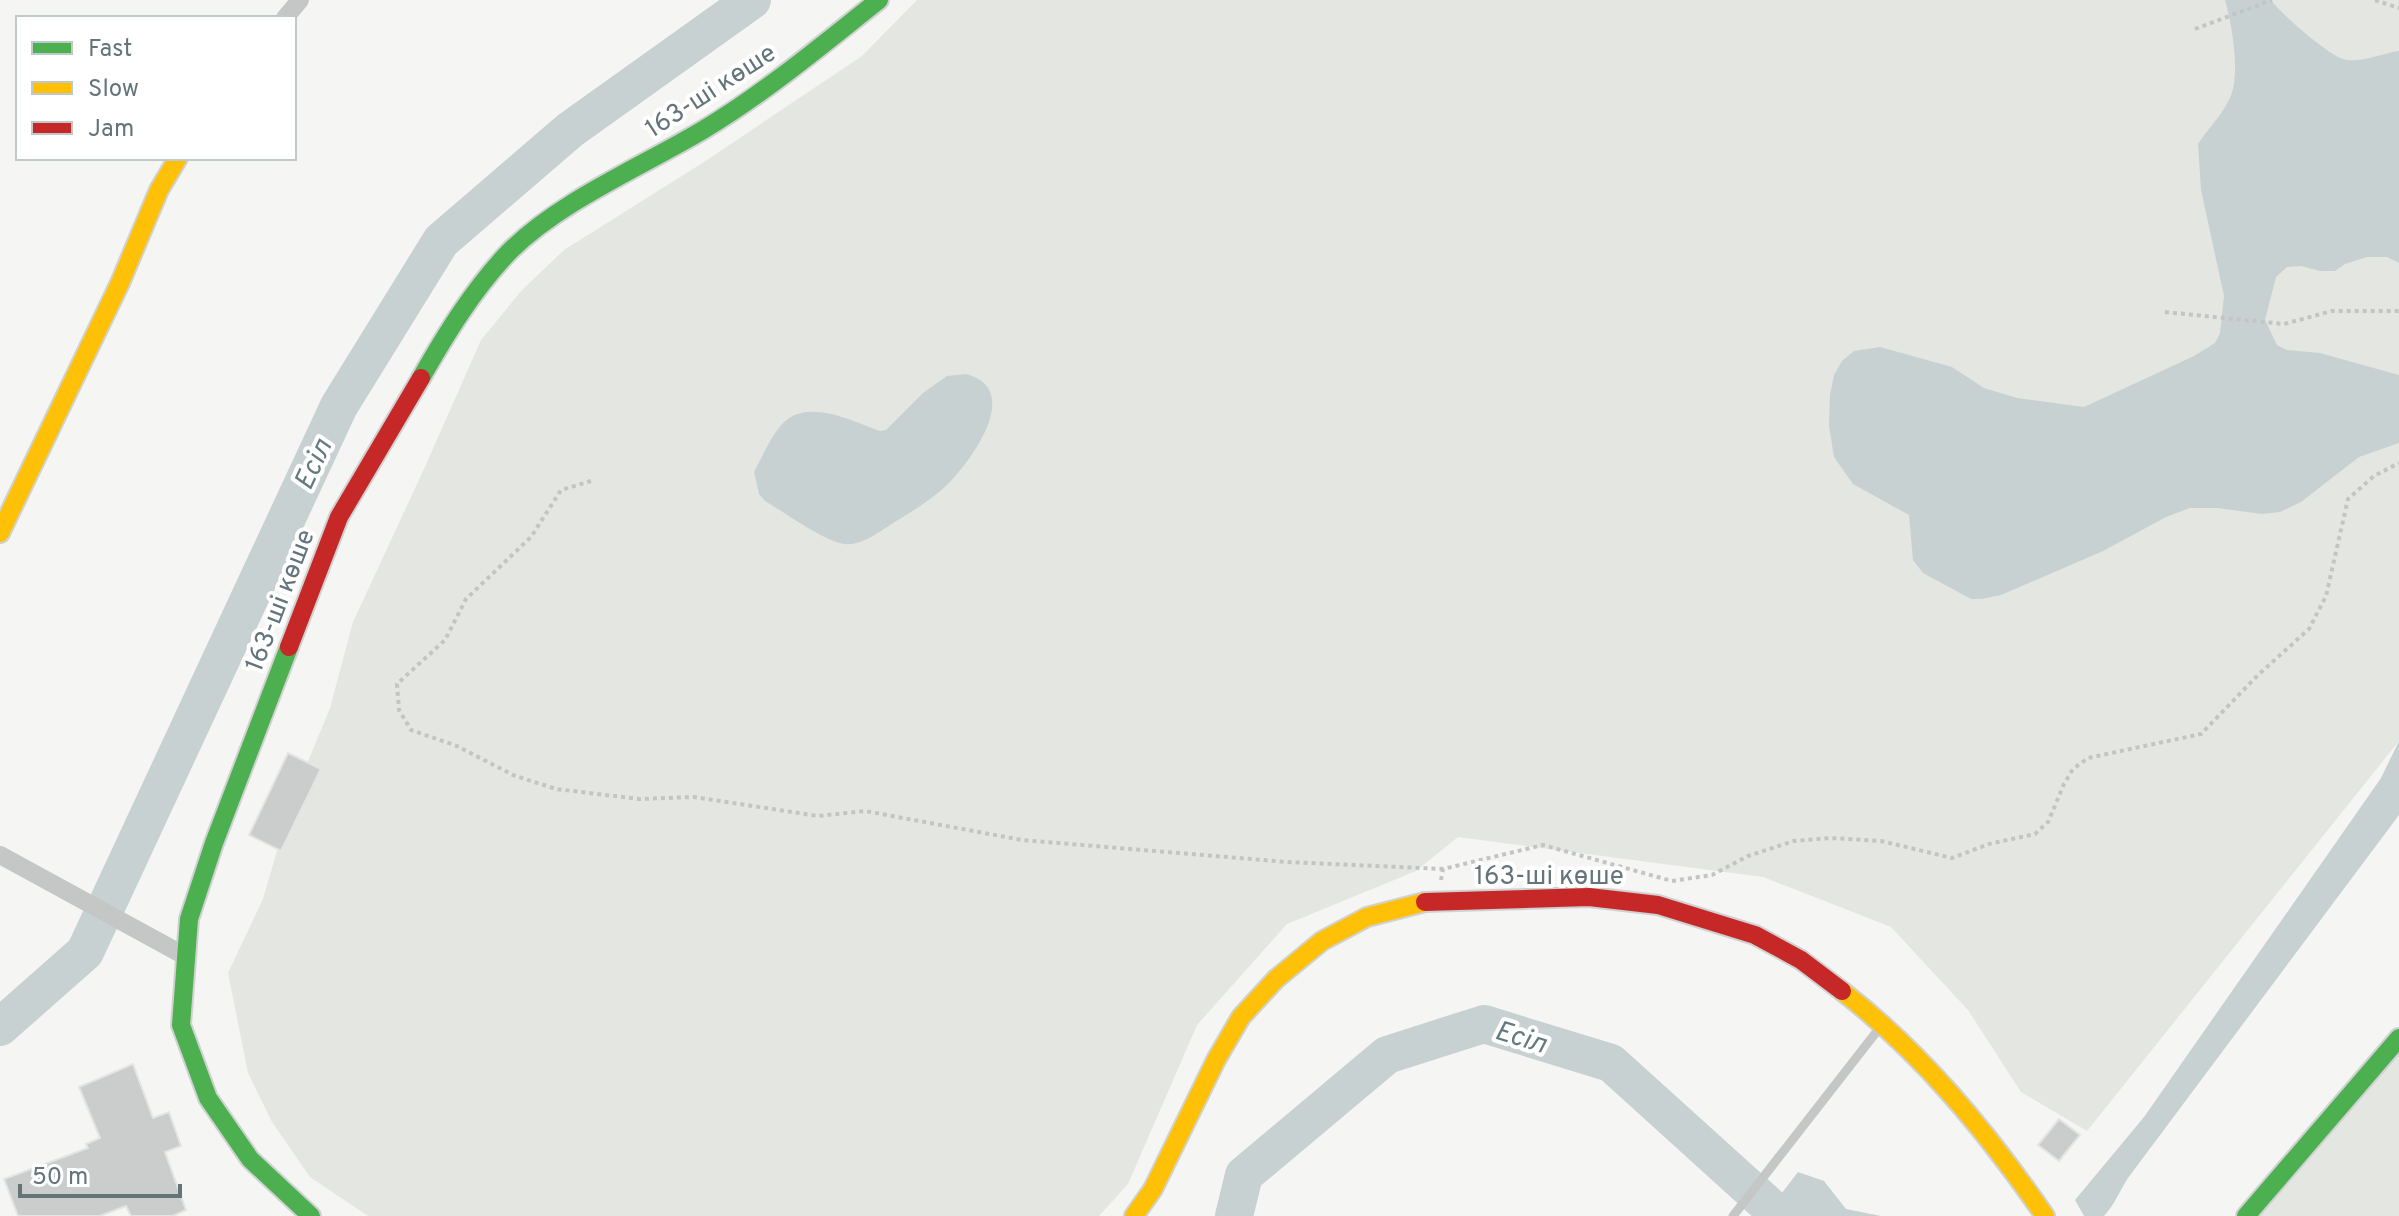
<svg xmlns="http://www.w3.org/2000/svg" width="2399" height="1216" font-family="Overpass,sans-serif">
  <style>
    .green { fill: #e4e6e1 }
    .water { fill: #c8d1d2 }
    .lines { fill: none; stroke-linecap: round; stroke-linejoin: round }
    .river { stroke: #c8d1d2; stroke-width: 38 }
    .building { fill: #cbcdcd; stroke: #e4e4e4; stroke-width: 2 }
    .fast-casing { stroke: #d0d2d2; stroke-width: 22 }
    .slow-casing { stroke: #d0d2d2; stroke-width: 22 }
    .jam-casing { stroke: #d0d2d2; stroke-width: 22 }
    .path { stroke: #c3c5c5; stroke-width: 4; stroke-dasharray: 4 4; stroke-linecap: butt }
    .lane { stroke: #c5c7c7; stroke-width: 9 }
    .street { stroke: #c5c7c7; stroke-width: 18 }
    .fast { stroke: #4caf50; stroke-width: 18 }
    .slow { stroke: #ffc107; stroke-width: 18 }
    .jam { stroke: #c62828; stroke-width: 18 }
    .labels { text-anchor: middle; stroke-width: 8; stroke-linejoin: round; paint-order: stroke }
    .street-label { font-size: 26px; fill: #63757b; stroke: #fff }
    .water-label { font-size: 28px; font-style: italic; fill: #637b7e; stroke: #fff }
  </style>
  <rect width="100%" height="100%" fill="#f5f5f4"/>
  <path class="green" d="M917,0H2399V741L2087,1131L2021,1092L1968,1010L1891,927L1763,877L1458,837L1416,871L1287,924L1197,1025L1128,1184L1099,1216H368L310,1177L272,1122L248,1073L228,973L263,899L291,803L330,708L353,622L424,469L481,340L522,290L564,250L704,162L862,56Z
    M2399,1038V1216H2246Z"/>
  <path class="water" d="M2225,0H2271C2280,13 2328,55 2343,59C2360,64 2382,53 2399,51V263L2387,257H2367L2345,264L2335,271H2320L2301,266L2287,267L2276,277L2265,320L2277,345L2287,350L2320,353L2399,375V443L2359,457L2301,502L2280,512L2262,514L2217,508H2190L2166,517L2103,551L2001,595L1982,599H1971L1923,573L1913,560L1909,515L1853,484L1834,457L1829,426L1830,395L1834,375L1842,361L1854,351L1880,347L1952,367L1984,388L2017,398L2084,407L2194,356L2215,343L2220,333L2224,296L2201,190L2198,144C2207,130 2220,117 2228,102C2242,79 2232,25 2225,0Z
    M966,374C1023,389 973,458 950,482C932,500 911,512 890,525C878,533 860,546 845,544C825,542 784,512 765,501L759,494L754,472C762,457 771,436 783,423C808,398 852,421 880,431L886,430L923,393L947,376Z
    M2399,741V815L2128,1178C2119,1192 2115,1204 2104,1216H2084L2075,1200L2144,1117L2381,778Z
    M1798,1172L1824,1181L1846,1209L1881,1216H1764Z"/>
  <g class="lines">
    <path class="river" d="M0,1027L85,952L339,406L441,241L570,130L752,0
      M1234,1216L1244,1175L1387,1055L1484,1024L1611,1063L1780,1216"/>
  </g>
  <path class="building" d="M288,753L321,769L281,851L249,835Z
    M133,1064L153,1118L169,1112L181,1146L165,1152L186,1210L173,1216H131L126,1206L100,1216H18L4,1179L88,1148L86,1144L100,1138L79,1087Z
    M2059,1119L2080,1135L2059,1161L2038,1145Z"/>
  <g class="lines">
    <g class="fast-casing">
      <path id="fast" d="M421,378C446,334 473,290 508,253C558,202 641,167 703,130C765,93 822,45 879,0
        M289,647L214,843L189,919L181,1025L208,1098L250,1159L311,1216
        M2246,1216L2399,1038"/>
    </g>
    <g class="slow-casing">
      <path id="slow" d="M0,533L120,283L159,190L178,158
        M1842,991C1923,1054 1987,1132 2045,1216
        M1134,1216L1153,1189L1216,1060L1241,1017L1276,979L1322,941L1367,917L1425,902"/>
    </g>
    <g class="jam-casing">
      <path id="jam" d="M289,647L339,517L421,378
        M1425,902L1589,897L1658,905L1755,935L1801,960L1842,991"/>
    </g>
    <path class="path" d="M2375,0L2399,8
      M2195,29L2272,0
      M2165,312L2284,324L2332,311H2399
      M591,481L561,490L531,537L466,599L445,640L397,684L399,710L411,730L457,746L513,775L556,789L639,799L694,797L818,816L865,811L1022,840L1287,862L1443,869
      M1441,880L1443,869L1543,845L1672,881L1712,875L1748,856L1794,841L1830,838L1881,841L1952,858L1989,844L2035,834L2048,822L2064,784L2073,769L2088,758L2201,734L2258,675L2309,629L2326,596L2348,499L2374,476L2399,463"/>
    <path class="lane" d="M1733,1216L1881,1026"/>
    <path class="street" d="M285,18L300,0
      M0,855L185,956"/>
    <use href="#fast" class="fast"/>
    <use href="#slow" class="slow"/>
    <use href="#jam" class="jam"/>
  </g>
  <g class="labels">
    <g class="street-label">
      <text transform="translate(710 90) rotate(-33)" y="9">163-ші көше</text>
      <text transform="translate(279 600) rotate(-69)" y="9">163-ші көше</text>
      <text x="1549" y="884">163-ші көше</text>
    </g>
    <g class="water-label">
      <text transform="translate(312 464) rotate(-65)" y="10">Есіл</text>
      <text transform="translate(1521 1036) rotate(17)" y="10">Есіл</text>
    </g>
  </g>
  <rect x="16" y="16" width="280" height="144" fill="#ffffff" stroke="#c1c8ca" stroke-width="2"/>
  <rect x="32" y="42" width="40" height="12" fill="#4caf50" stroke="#c1c8ca" stroke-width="2"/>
  <text x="88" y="56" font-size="24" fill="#63757b">Fast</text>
  <rect x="32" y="82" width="40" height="12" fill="#ffc107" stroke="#c1c8ca" stroke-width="2"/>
  <text x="88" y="96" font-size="24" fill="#63757b">Slow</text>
  <rect x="32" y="122" width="40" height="12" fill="#c62828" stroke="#c1c8ca" stroke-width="2"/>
  <text x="88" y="136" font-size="24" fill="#63757b">Jam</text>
  <path d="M20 1184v12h160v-12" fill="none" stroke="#63757b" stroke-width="4"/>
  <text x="32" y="1184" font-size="24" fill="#63757b" stroke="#ffffff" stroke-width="6" paint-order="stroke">50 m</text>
</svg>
